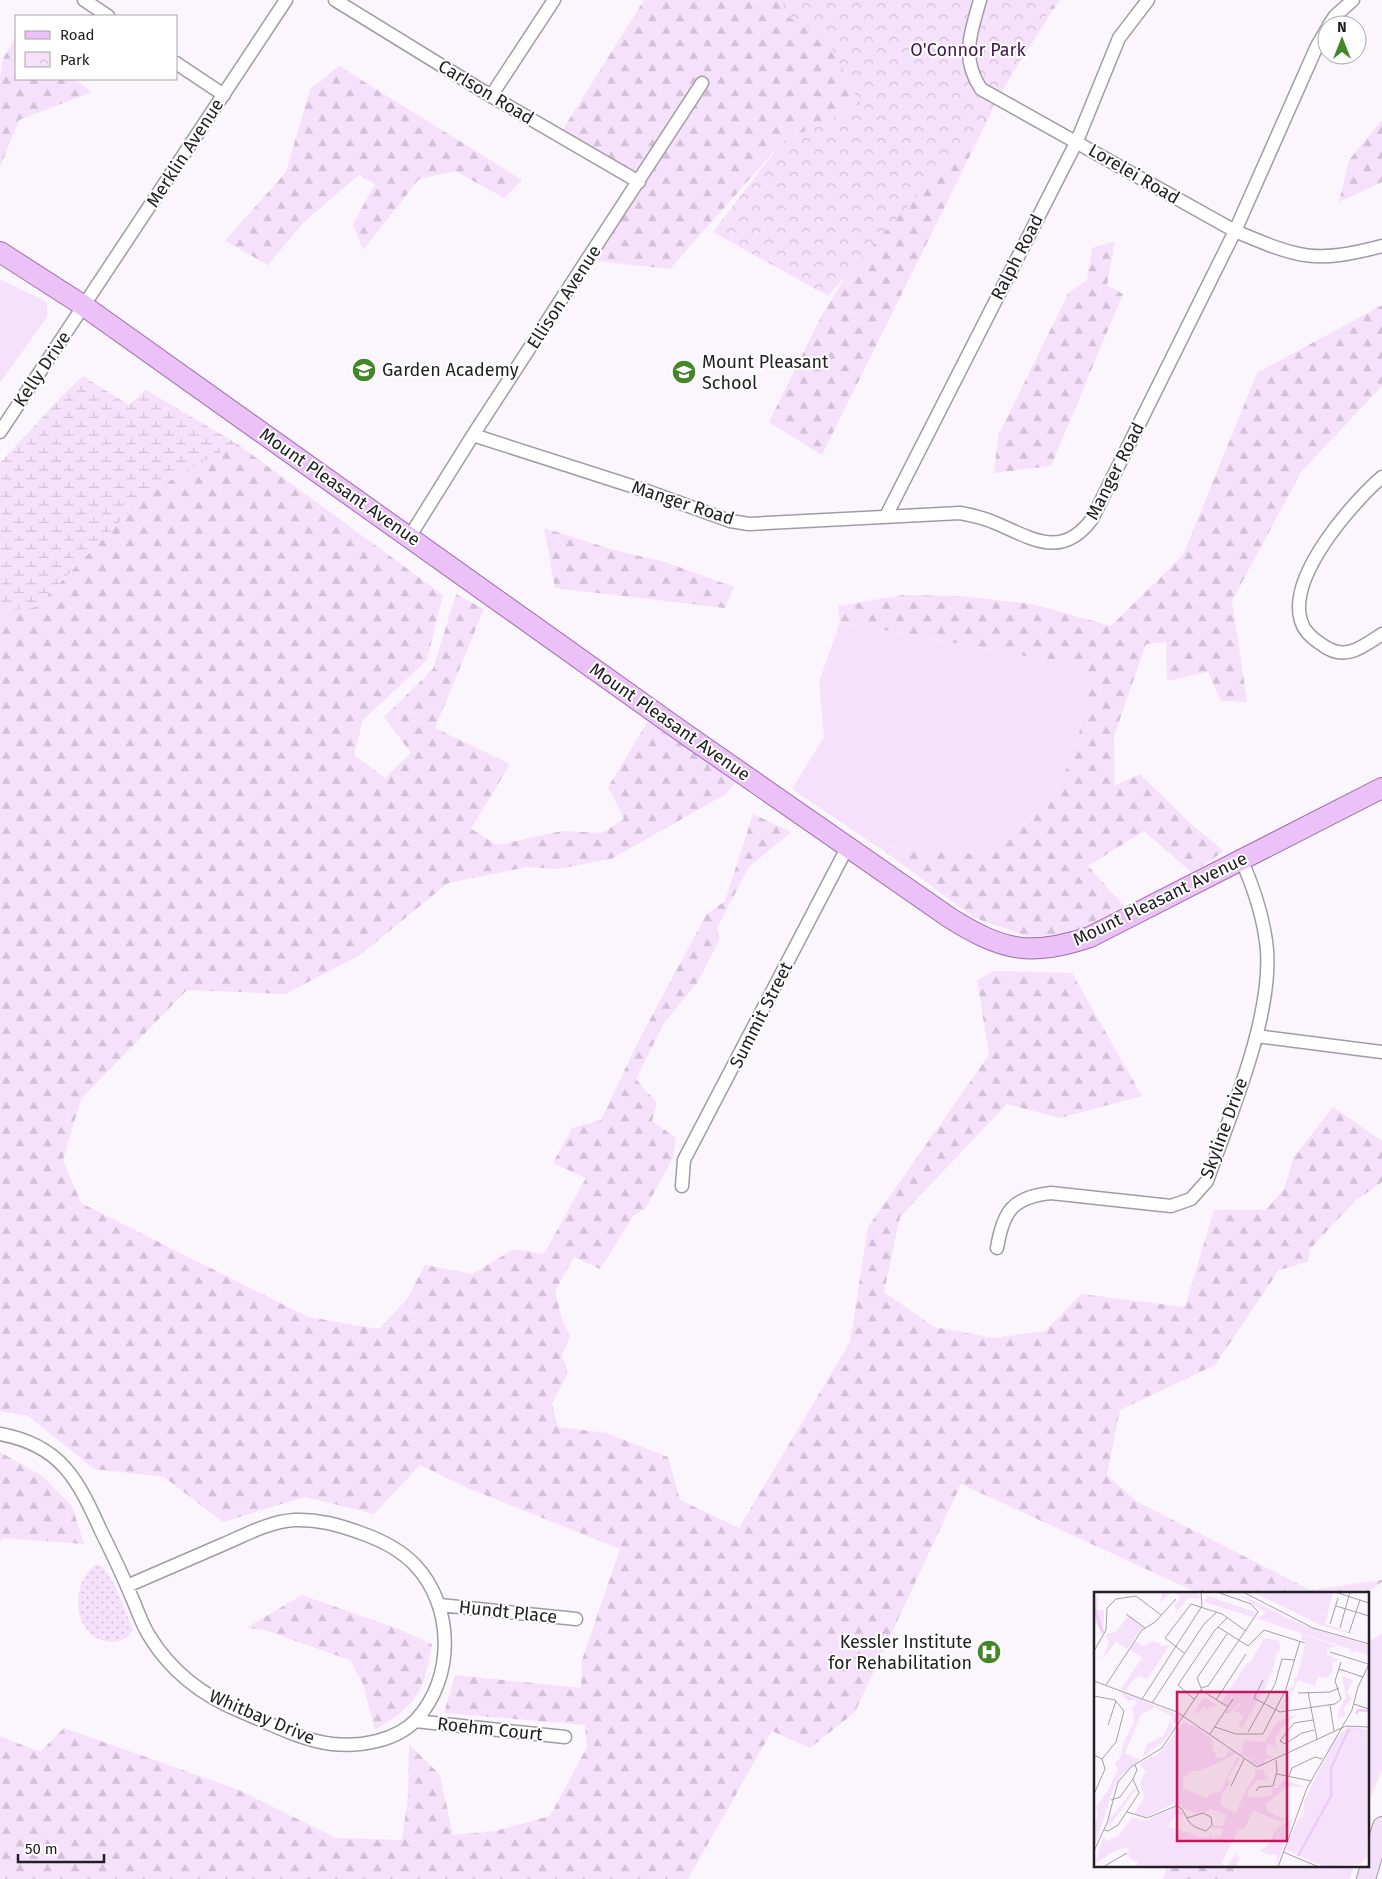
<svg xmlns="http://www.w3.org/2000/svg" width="1382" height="1879" font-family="'Fira Sans',sans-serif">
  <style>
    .grass { fill: #f6e1fc }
    .forest { fill: url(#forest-firs) }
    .wetland { fill: url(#wetland-marsh) }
    .park { fill: url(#park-crowns) }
    .garden { fill: url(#garden-dots) }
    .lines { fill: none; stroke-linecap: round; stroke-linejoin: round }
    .minor-casing { stroke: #a19ca2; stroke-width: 15 }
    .secondary-casing { stroke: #a19ca2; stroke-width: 20 }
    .primary-casing { stroke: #9c6da9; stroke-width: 22 }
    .minor { stroke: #fff; stroke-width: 12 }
    .secondary { stroke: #f5e0fb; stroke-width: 18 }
    .primary { stroke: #ebc1f7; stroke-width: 20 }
    .labels { text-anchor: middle; stroke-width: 4; stroke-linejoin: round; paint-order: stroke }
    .park-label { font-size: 18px; fill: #40154c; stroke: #fff }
    .street-label { font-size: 18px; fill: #222022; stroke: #fff }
    .poi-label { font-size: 18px; fill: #222022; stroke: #fff; text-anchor: start }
    .inset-river { fill: none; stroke: #eecaf8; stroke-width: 2.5 }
    .inset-road { fill: none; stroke: #a4a0a5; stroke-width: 1 }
    .view { fill: #c2185b; fill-opacity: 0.15; stroke: #c2185b; stroke-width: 2.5 }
    .inset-edge { fill: none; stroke: #222022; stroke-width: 2.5 }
  </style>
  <defs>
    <pattern id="forest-firs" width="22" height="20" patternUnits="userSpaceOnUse" patternTransform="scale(1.25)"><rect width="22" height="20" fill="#f6e1fc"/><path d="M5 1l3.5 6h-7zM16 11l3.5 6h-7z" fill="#d3c1d8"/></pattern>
    <pattern id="wetland-marsh" width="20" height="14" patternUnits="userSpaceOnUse" patternTransform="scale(1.25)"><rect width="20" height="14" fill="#f6e1fc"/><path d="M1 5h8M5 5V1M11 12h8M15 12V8" fill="none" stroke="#d3c1d8"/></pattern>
    <pattern id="park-crowns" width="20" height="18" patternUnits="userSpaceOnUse" patternTransform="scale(1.25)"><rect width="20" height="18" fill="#f6e1fc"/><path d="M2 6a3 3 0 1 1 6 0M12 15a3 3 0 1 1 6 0" fill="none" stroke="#d3c1d8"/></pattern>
    <pattern id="garden-dots" width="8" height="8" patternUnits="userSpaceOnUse" patternTransform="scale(1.25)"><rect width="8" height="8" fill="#f6e1fc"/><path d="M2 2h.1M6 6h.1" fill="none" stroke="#d3c1d8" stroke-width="1.8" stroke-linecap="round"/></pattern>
  </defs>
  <rect width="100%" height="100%" fill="#fbf6fd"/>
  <path class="grass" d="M0,279L47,302V317L0,383Z
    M840,622L1064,663L1089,659L1077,750L1049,800L990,855L876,846L792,789L824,737L819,682Z
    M1382,1633V1770L1368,1803V1643Z
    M1236,1865H1354L1350,1879H1232Z"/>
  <path class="forest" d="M644,0H1060L996,98L990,115L822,455L769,422L822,315L914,165L782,142L670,269L587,260L639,182L560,134Z
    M16,36V79H74L92,92L19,120L0,167V76L3,59Z
    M339,66L522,180L504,198L455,171L419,179L363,250L353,224L375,184L359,175L304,222L268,265L225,241L286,172L310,89Z
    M1382,120V182L1339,202L1349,160Z
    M1115,241L1107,285L1123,294L1051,466L994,473L998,436L1069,292L1087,280L1092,248Z
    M1382,305V386L1301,472L1232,601L1247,702L1221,701L1208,672L1167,681L1166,642L1146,644L1114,736L1115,785L1140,774L1190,823L1224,851L1192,873L1144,831L1088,866L1126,908L1076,933L1029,937L975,918L877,846L990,855L1049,800L1077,750L1089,659L1064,663L840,622L838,606L903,595L960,596L1032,604L1111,626L1183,555L1257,373Z
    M236,443L443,595L427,660L363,720L354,755L385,778L411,753L384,717L433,669L456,594L484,609L435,728L510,764L471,829L498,845L562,831L602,833L624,819L608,787L648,721L737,780L726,794L611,859L557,869L527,867L448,883L360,955L285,994L187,990L81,1099L63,1160L81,1203L308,1317L379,1329L407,1299L425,1265L472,1274L514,1249L544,1254L586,1178L553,1163L572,1128L601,1120L638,1042L706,915L725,901L753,814L791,832L749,867L717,928L720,939L697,983L664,1023L636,1079L657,1103L652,1121L676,1138L673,1158L645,1209L634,1215L600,1269L574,1257L555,1291L562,1319L570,1336L562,1355L568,1373L552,1404L558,1427L606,1433L668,1457L680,1500L739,1528L850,1342L868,1227L989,1055L977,980L994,971L1072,973L1142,1096L1060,1118L1007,1104L900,1217L884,1292L934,1327L994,1338L1045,1331L1081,1294L1185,1307L1214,1210H1266L1284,1189L1294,1157L1333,1107L1382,1141V1182L1355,1201L1310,1249L1308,1262L1279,1270L1215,1365L1120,1410L1107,1475L1136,1501L1310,1590L1382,1580V1582L1366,1593H1198L961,1484L855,1712L810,1748L772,1731L688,1879H0V1736L40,1752L64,1728L239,1790L336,1838L402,1840L408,1796L409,1744L440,1775L453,1835L495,1831L550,1816L587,1747L585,1725L444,1713L455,1675L581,1688L582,1660L620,1549L470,1489L420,1465L374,1514L305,1497L223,1522L164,1477L94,1469L28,1416L0,1411V612L36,607L148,493Z
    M544,528L614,550L665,562L734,587L725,608L555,588Z
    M0,1452L42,1476L72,1506L84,1544L3,1538L0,1541Z
    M302,1595L401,1630L432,1644C424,1692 417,1705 375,1730L363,1684L350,1660L264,1630L246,1628Z
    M1168,1865H1236L1232,1879H1163Z"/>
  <path class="wetland" d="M83,376L129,405L146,390L236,443L148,493L36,607L0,612V463L62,396Z"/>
  <path class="park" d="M785,0H1055L988,116L828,296L713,232L782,142L860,104L826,36L780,13Z"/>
  <path class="garden" d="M97,1564C111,1567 127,1616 133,1630C126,1640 119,1643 107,1641C71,1636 70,1580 97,1564Z"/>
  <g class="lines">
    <g class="minor-casing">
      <path id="minor" d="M84,0L108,16
        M335,0L491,96L639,182
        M980,0C971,33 960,57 981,89L1235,231C1299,258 1314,264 1382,246
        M1329,25L1335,16L1353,0
        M176,63L224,95
        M491,96L554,0
        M0,432L286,0
        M473,435L647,491L730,521L749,524L960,513C971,515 982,517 993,522C1030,537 1061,561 1092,519L1235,231L1317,46L1327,29
        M1382,477C1351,504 1287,577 1301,621C1304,631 1313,639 1321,644C1344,662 1361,648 1382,634
        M886,516L1077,141L1119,38L1148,0
        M410,536L473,435L702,83
        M1256,1036L1382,1052
        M682,1186L684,1160L848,846
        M997,1248C1003,1212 1012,1197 1051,1193L1171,1206L1191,1199L1207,1181C1230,1115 1272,1019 1267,950C1264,918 1254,888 1241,859
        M0,1434C61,1445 78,1480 101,1531C112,1553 123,1576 132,1598C138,1611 142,1625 150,1637C172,1673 203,1696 242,1712C271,1724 301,1740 332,1744C360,1747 396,1741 416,1720C455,1678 454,1606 415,1565C400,1549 381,1540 361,1533C339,1525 318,1519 294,1520C269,1522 247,1534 224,1544C192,1558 159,1572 127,1586
        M440,1605L576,1619
        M415,1721L565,1737"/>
    </g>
    <g class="secondary-casing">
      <path id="secondary" d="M1366,1879L1382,1826"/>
    </g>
    <g class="primary-casing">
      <path id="primary" d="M0,252L84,306L681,731L950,918C1003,951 1030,957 1090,937L1382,788"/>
    </g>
    <use href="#minor" class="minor"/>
    <use href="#secondary" class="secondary"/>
    <use href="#primary" class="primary"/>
  </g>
  <defs>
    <g id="school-disc" transform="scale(1.25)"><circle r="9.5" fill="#44872b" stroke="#fff"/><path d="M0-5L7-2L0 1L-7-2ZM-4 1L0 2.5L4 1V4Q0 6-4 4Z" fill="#fff"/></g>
    <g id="hospital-disc" transform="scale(1.25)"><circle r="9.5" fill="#44872b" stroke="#fff"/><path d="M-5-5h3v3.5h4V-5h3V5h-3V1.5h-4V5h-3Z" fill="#fff"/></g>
  </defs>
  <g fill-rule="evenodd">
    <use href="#school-disc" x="364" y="370"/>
    <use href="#school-disc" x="684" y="372"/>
    <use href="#hospital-disc" x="989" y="1652"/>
  </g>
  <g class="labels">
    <g class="park-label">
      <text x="968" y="56">O'Connor Park</text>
    </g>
    <g class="street-label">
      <text transform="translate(486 92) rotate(31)" y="6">Carlson Road</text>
      <text transform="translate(185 153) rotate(-57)" y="6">Merklin Avenue</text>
      <text transform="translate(1134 174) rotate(30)" y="6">Lorelei Road</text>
      <text transform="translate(1017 257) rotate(-63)" y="6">Ralph Road</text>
      <text transform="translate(564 297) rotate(-57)" y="6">Ellison Avenue</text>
      <text transform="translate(42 369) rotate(-56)" y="6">Kelly Drive</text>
      <text transform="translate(1115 471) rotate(-63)" y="6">Manger Road</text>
      <text transform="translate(340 487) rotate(35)" y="6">Mount Pleasant Avenue</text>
      <text transform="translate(683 503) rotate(18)" y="6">Manger Road</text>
      <text transform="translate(670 722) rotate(35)" y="6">Mount Pleasant Avenue</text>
      <text transform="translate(1160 899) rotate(-26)" y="6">Mount Pleasant Avenue</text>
      <text transform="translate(761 1015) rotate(-63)" y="6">Summit Street</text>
      <text transform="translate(1224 1128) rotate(-70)" y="6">Skyline Drive</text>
      <text transform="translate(508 1612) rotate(6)" y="6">Hundt Place</text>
      <text transform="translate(262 1717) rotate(23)" y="6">Whitbay Drive</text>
      <text transform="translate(490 1729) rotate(6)" y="6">Roehm Court</text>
    </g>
    <g class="poi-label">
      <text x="702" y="368">Mount Pleasant<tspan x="702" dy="21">School</tspan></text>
      <text x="382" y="376">Garden Academy</text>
      <text x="972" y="1648" text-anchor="end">Kessler Institute<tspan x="972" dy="21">for Rehabilitation</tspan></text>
    </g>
  </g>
  <g transform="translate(1094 1592)">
    <rect width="275" height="275" fill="#fbf6fd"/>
    <path d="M68,0H103L107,7L94,6L81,22L83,16L80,14L87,4L77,1L66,11ZM114,4L162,20L159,25L116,12L110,9ZM170,23L275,57V63L260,59L258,62L256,57L161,26ZM29,100L87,124V125L80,133L78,124L61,115L48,122L45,110L42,131L30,149L40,130L38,115L43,111L41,107L35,109L28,104ZM255,134L256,142L275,146L273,265L265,272L231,275L191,257L204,228L210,223V209L241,147ZM150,149L169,152L162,168L146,163ZM40,196L44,201L41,199L17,232L18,236L14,233L17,218V226ZM199,227L189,255L181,252L188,236H183Z" fill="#f6e1fc"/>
    <path d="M0,0L4,6L3,17L10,19L9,42L0,29ZM142,0L206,32L275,54V57L169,23L171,20ZM159,0H239L231,32L275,47L226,33ZM35,23L49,35L33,57L22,50L8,68L15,50L11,43L22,40ZM208,42L243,54L233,57V62L245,68L238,70L239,79L234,86L224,85L221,94L204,88L198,101L194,97L201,92L199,87L203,85L212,49L207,48ZM170,47L185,50L187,58L183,60L176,87L148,136L144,134L156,113L145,111L136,121H130L134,115L127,111L152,72L157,69L169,92L174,89L178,78L166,53ZM41,49L49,54L60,49L67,52L66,54L76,53L53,87L47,84L39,88L31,99L27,97L48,66L36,57ZM248,84L259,88L253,101L258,106L250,116L251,124L246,125L243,131L245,117L252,106ZM110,105L124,114H116L112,120V114L104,121L101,119ZM42,107L52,111L31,161L46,168L27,183L20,195L0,256V235L4,222L2,215L13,200L24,177L21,171L26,166L30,149L42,131L45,110ZM203,122L186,138L181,148L182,156L174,151L172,162L180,168L174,166L170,169L172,172L165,175L153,167L162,168L169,153L150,148L171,150L183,130ZM77,128L79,136L70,149L48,166L53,152L69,144ZM255,134L275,138V146L256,142L253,139ZM102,135L118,147L117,152L121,148L118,158L123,161L121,166L132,165L134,157L142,162L106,179H98L89,187V196L113,206L117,201L126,200L143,165L146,166L134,186L136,192L127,203V213L142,221L152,198L161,184V178L168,177L174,187L163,188L155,197L153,203L157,206L177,204L179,196H184L189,188L213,195L193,194L172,212L173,219L187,226H193L186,230L159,218L151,236L144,238L127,272L133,274L142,262L146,267L141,275H42L44,270L35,266L34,256L22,258L1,272L9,245L13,249L24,244L39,225L51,229L82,215L90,223L83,222L74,234L110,246H115V239L119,246L127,244L129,237L118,236L119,233L129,234L132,223L117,217L113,220L101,221L79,212L52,225L40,222L50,205L46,190L52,179L45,172L67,160L77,147L86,148ZM235,185L233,204L229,209L224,207L222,203L229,188ZM267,195L274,198L269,208V220L237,254L221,247L247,239L260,219V202ZM274,221L273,238L267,253L248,271L206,253L208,247L219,240L212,253L245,261ZM188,235L181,249L189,255L182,275L183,262L176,263L166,259L174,253L183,236Z" fill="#f6e1fc"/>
    <path d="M90,130L102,135L86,148L77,147Z" fill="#f6e1fc"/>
    <path d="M171,46L185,49L179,78L149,124L140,118L151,108L145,101L159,65Z" fill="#f6e1fc"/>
    <path class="inset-river" d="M0,16L9,41M262,122L264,118L275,119M204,264L237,204V176L255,137"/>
    <path class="inset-road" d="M123,0L157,12L164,20L114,94L107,96L103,86L133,42M149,0L219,36L275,52M241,0L275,11M242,14L275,24M32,22L51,36M236,32L244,6M124,35L154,54L170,38L211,51M246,36L256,0M255,41L266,8M0,59L12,38L13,16L22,7L42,4L67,23M236,60L274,72M90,61L71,46L97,12L128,22L152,39M245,77L269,85M169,88L160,106L186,120L241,112L247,107L241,89L247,70M0,89L83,120L163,175L252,134L275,135M12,93L48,38L61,30L82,7M107,98L134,115M214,100L223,147M204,101L236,100L245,96M0,104L21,108L30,119L22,150L8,167M48,107L108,14L107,0M101,108L84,93L121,38L133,26M122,108L152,62M58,111L110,32L123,20M260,112L275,117M236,113L240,139M219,128L200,131L186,149L191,152L208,141L220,138M14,133L22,109M121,135L142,142H169L192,97L206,49M154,140L181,92L188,67L201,68M116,142L139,107M0,163L8,167L11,177L0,202M183,182L217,189M195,184L198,176L221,165L228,167M137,194L150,167M162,199L165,195L179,194L183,179L182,168M17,208L26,205L39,187M33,220L53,226L82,214L88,217L95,230L101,235L112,239L118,233L117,225L109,221L93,226M10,238L14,239L24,233L45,201L39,187L43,178L41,173M0,259L13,231L24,190L37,175L68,156L108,96M189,260L225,275M9,275L33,261M184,275L213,196L258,118L264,95L275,72"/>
    <path class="view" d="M83,100H193V249H83Z"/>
    <rect width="275" height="275" class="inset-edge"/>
  </g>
  <rect x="15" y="15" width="162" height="65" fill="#ffffff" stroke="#a7a6a7"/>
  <rect x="25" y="31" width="25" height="8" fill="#ebc1f7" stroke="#a7a6a7"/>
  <text x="60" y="40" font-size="15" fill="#222022">Road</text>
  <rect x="25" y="52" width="25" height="15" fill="url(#park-crowns)" stroke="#a7a6a7"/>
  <text x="60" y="65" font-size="15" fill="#222022">Park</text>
  <g transform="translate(1342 40)"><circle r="24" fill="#ffffff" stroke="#a7a6a7"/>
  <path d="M0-4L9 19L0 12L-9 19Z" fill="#44872b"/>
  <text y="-8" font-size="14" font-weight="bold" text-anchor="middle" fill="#222022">N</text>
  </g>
  <path d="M18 1854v8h86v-8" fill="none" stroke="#222022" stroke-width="2.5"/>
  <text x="25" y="1854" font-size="15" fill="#222022" stroke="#ffffff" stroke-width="4" paint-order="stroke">50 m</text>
</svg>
